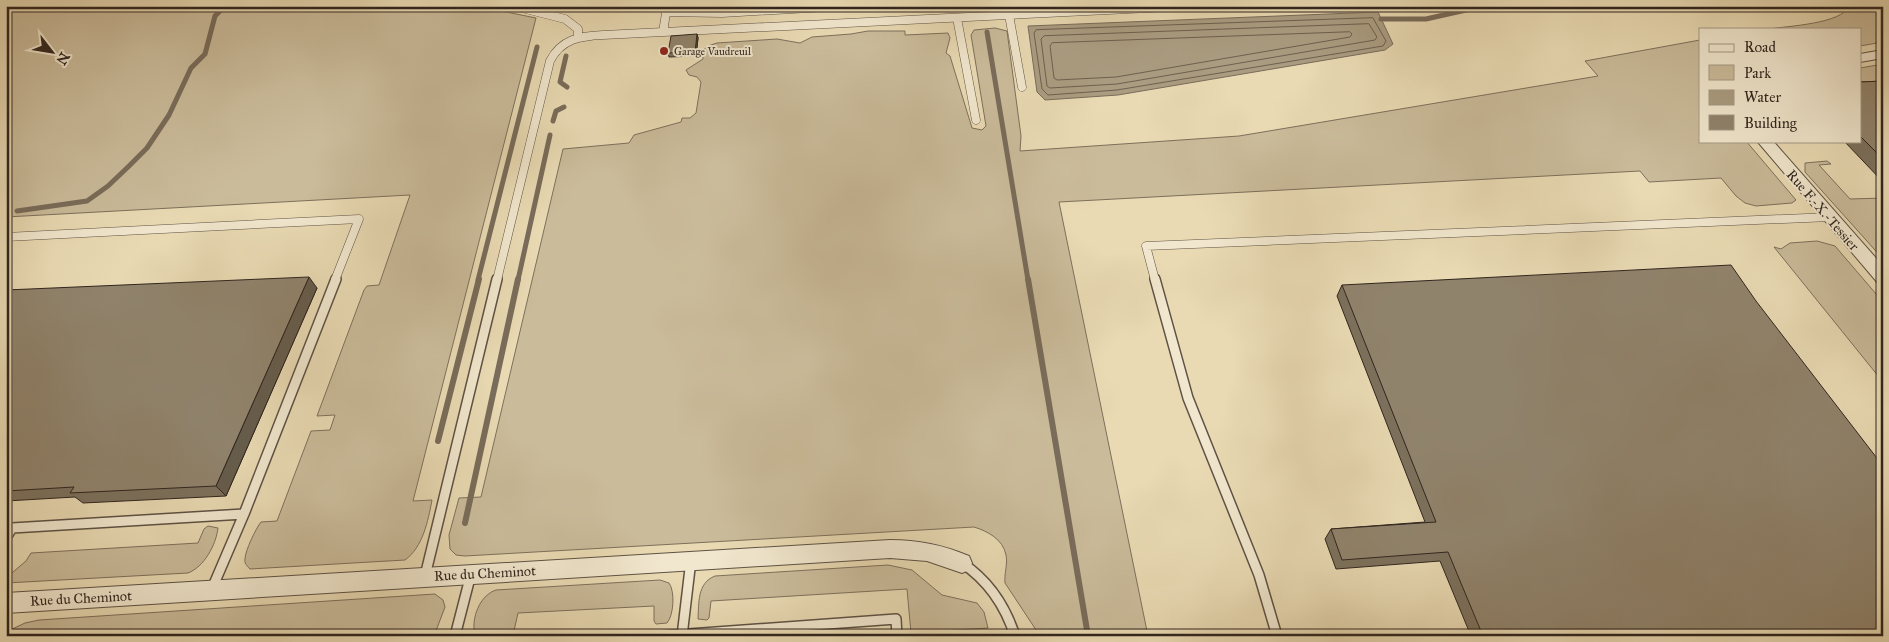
<svg xmlns="http://www.w3.org/2000/svg" width="1889" height="642" font-family="'IM FELL Great Primer',serif">
  <style>
    .green { fill: #cabb9a; stroke: #7d705c }
    .water { fill: #aa9c81; stroke: #796c5a }
    .lines { fill: none; stroke-linecap: round; stroke-linejoin: round }
    .shore { stroke: #6d6050; stroke-width: 1 }
    .stream-far1 { stroke: #796c5a; stroke-width: 5 }
    .stream { stroke: #796c5a; stroke-width: 6 }
    .lane-far1-casing { stroke: #5e5244; stroke-width: 9 }
    .lane-casing { stroke: #5e5244; stroke-width: 12 }
    .street-casing { stroke: #5e5244; stroke-width: 2 }
    .lane-far1 { stroke: #f1e7ce; stroke-width: 8 }
    .lane { stroke: #f1e7ce; stroke-width: 9 }
    .street { fill: #f1e7ce; fill-rule: evenodd }
    .wall { fill: #7c715d; stroke: #30251f }
    .shaded-wall { fill: #655c4c; stroke: #30251f }
    .building { fill: #90836c; stroke: #30251f }
    .poi-dot { fill: #8f2418; stroke: #f1e7ce; stroke-width: 2 }
    .labels { text-anchor: middle; stroke-width: 4; stroke-linejoin: round; paint-order: stroke }
    .far-poi-label { font-size: 11px; fill: #30251f; stroke: #f1e7ce; text-anchor: start }
    .street-label { font-size: 14px; fill: #30251f; stroke: #f1e7ce }
  </style>
  <rect width="100%" height="100%" fill="#e9dab3"/>
  <filter id="stains"><feTurbulence type="fractalNoise" baseFrequency=".004" numOctaves="4"/><feColorMatrix values="0 0 0 0 .2 0 0 0 0 .09 0 0 0 0 .02 0 0 0 .5 -.17"/></filter>
  <radialGradient id="worn" r=".72"><stop offset=".6" stop-color="#630" stop-opacity="0"/><stop offset="1" stop-color="#630" stop-opacity=".3"/></radialGradient>
  <path class="green" d="M6,6H477L536,18L413,501L432,500C428,521 423,547 405,560L250,569C247,566 244,563 245,559C245,551 256,528 261,522L277,521L311,431L330,430L335,415L317,416L364,290L367,286L379,285L410,195L6,217Z
    M1849,6H1883V42L1860,46V29H1769C1787,26 1842,24 1849,6Z
    M995,28L1007,31L1021,136L1020,151L1239,136L1598,76L1585,61L1700,40V141H1746L1796,200L1792,203L1756,206L1745,203L1736,196L1721,178L1649,182L1640,171L1059,202L1148,636H1040L1005,583C1004,574 1008,564 1006,555C1003,539 987,531 974,527L465,556L456,555L450,549L449,535L459,498L481,497L563,149L629,143L634,135L681,122L682,118H690L696,113L701,82L697,77L689,75L686,70L703,59V50L708,46L717,43L777,39L800,43L812,37L851,34L868,31H905V35L948,33L950,38L946,53L950,56L972,128L982,130L986,126L971,35L974,30Z
    M1883,64V92L1860,93V68Z
    M1827,161L1831,164L1819,165L1850,199L1883,198V259L1805,172V163Z
    M1817,241L1835,246L1883,302V382L1774,247L1781,249L1790,243Z
    M208,526L218,528C216,545 204,567 188,573L6,583V578L26,561L31,553L198,543L204,529Z
    M888,565L912,570L942,595L977,603L984,612L988,628L911,633L907,589L711,601L709,618L707,620L698,619C699,603 697,583 715,576Z
    M660,580L669,583C675,591 674,615 667,623L656,624L654,621V606L518,613L514,631L511,633L482,635L474,629C473,614 481,595 496,590Z
    M435,594L443,600L445,607L434,636H267L268,632L204,636H6L8,631L25,623L39,620Z"/>
  <path class="water" d="M1378,12L1393,44L1385,50L1118,95L1045,100L1037,92L1028,26Z"/>
  <g class="lines">
    <path class="shore" d="M1373,18L1386,41L1383,46L1117,90L1048,95L1042,89L1034,33L1036,30Z
      M1369,24L1377,37L1375,40L1117,84L1050,88L1047,86L1041,39L1044,36Z
      M1350,32L1352,34L1350,37L1116,77L1057,80L1054,78L1050,46L1052,43Z"/>
    <path class="stream-far1" d="M1381,19H1426L1484,6
      M987,32L1028,280
      M566,56L560,82L567,87
      M553,121L556,111L564,107
      M17,211L87,201L108,186L129,166L147,148L169,115L191,68L205,54L215,16L225,6
      M478,280L537,47
      M518,280L550,135"/>
    <path class="stream" d="M1028,279L1088,636
      M438,441L479,279
      M465,523L518,279"/>
    <g class="lane-far1-casing">
      <path id="lane-far1" d="M514,6L565,19L578,29V37
        M1557,6H1582
        M666,12L722,13L844,6
        M1009,15L1022,87
        M957,18L976,120
        M663,32L667,7
        M6,237L359,219L335,280
        M497,280L550,61C561,39 580,36 603,35L1190,6
        M1155,280L1146,246L1830,217"/>
    </g>
    <g class="lane-casing">
      <path id="lane" d="M1155,279L1188,398L1259,575L1277,636
        M244,514L336,279
        M6,528H12L6,538
        M12,528L244,514L211,591
        M962,563C989,581 1005,605 1015,636
        M425,576L497,279
        M455,636L471,574
        M661,636L896,619L897,636
        M682,636L691,560"/>
    </g>
    <g class="street-casing">
      <path id="street" d="M1883,50V58L1860,62V54Z
        M1757,141H1773L1883,266V284L1877,282Z
        M890,540C919,540 943,545 969,556L972,563L969,570L962,573L927,561L890,558L6,613V593Z"/>
    </g>
    <use href="#lane-far1" class="lane-far1"/>
    <use href="#lane" class="lane"/>
    <use href="#street" class="street"/>
  </g>
  <path class="wall" d="M697,34L698,38L696,56L669,57L668,53Z
    M1883,81V182L1844,141H1860V82Z
    M1342,285L1883,636H1471L1440,561L1336,569L1325,539L1331,529L1425,522L1337,296Z
    M317,288L226,496L83,503L75,497L6,501V290Z"/>
  <path class="shaded-wall" d="M697,34L698,38L696,56L695,52Z
    M309,277L317,288L226,496L216,486Z"/>
  <path class="building" d="M697,34L695,52L668,53L671,36Z
    M1883,81V159L1860,136V82Z
    M1731,265L1756,301L1883,466V636H1483L1448,552L1342,560L1331,529L1436,522L1342,285Z
    M309,277L216,486L70,493L74,487L6,491V290Z"/>
  <circle class="poi-dot" cx="664" cy="51" r="5"/>
  <g class="labels">
    <g class="far-poi-label">
      <text x="674" y="55">Garage Vaudreuil</text>
    </g>
    <g class="street-label">
      <text transform="translate(1823 210) rotate(49)" y="5">Rue F.-X.-Tessier</text>
      <text transform="translate(485 573) rotate(-3)" y="5">Rue du Cheminot</text>
      <text transform="translate(81 598) rotate(-3)" y="5">Rue du Cheminot</text>
    </g>
  </g>
  <rect width="1889" height="642" fill="none" stroke="#e9dab3" stroke-width="25"/>
  <rect x="8" y="8" width="1874" height="627" fill="none" stroke="#30251f" stroke-width="2.5"/>
  <rect x="12" y="12" width="1864" height="617" fill="none" stroke="#30251f"/>
  <rect x="1699" y="28" width="162" height="115" fill="#f1e7ce" stroke="#a49988"/>
  <rect x="1709" y="44" width="25" height="8" fill="#f1e7ce" stroke="#a49988"/>
  <text x="1744" y="52" font-size="15" fill="#30251f">Road</text>
  <rect x="1709" y="65" width="25" height="15" fill="#cabb9a" stroke="#a49988"/>
  <text x="1744" y="78" font-size="15" fill="#30251f">Park</text>
  <rect x="1709" y="90" width="25" height="15" fill="#aa9c81" stroke="#a49988"/>
  <text x="1744" y="102" font-size="15" fill="#30251f">Water</text>
  <rect x="1709" y="115" width="25" height="15" fill="#90836c" stroke="#a49988"/>
  <text x="1744" y="128" font-size="15" fill="#30251f">Building</text>
  <g transform="translate(52 52) rotate(121)" stroke="#f1e7ce" stroke-width="4" paint-order="stroke">
  <path d="M0-4L9 19L0 12L-9 19Z" fill="#30251f"/>
  <text y="-8" font-size="14" font-weight="bold" text-anchor="middle" fill="#30251f">N</text>
  </g>
  <rect width="100%" height="100%" filter="url(#stains)"/>
  <rect width="100%" height="100%" fill="url(#worn)"/>
</svg>
